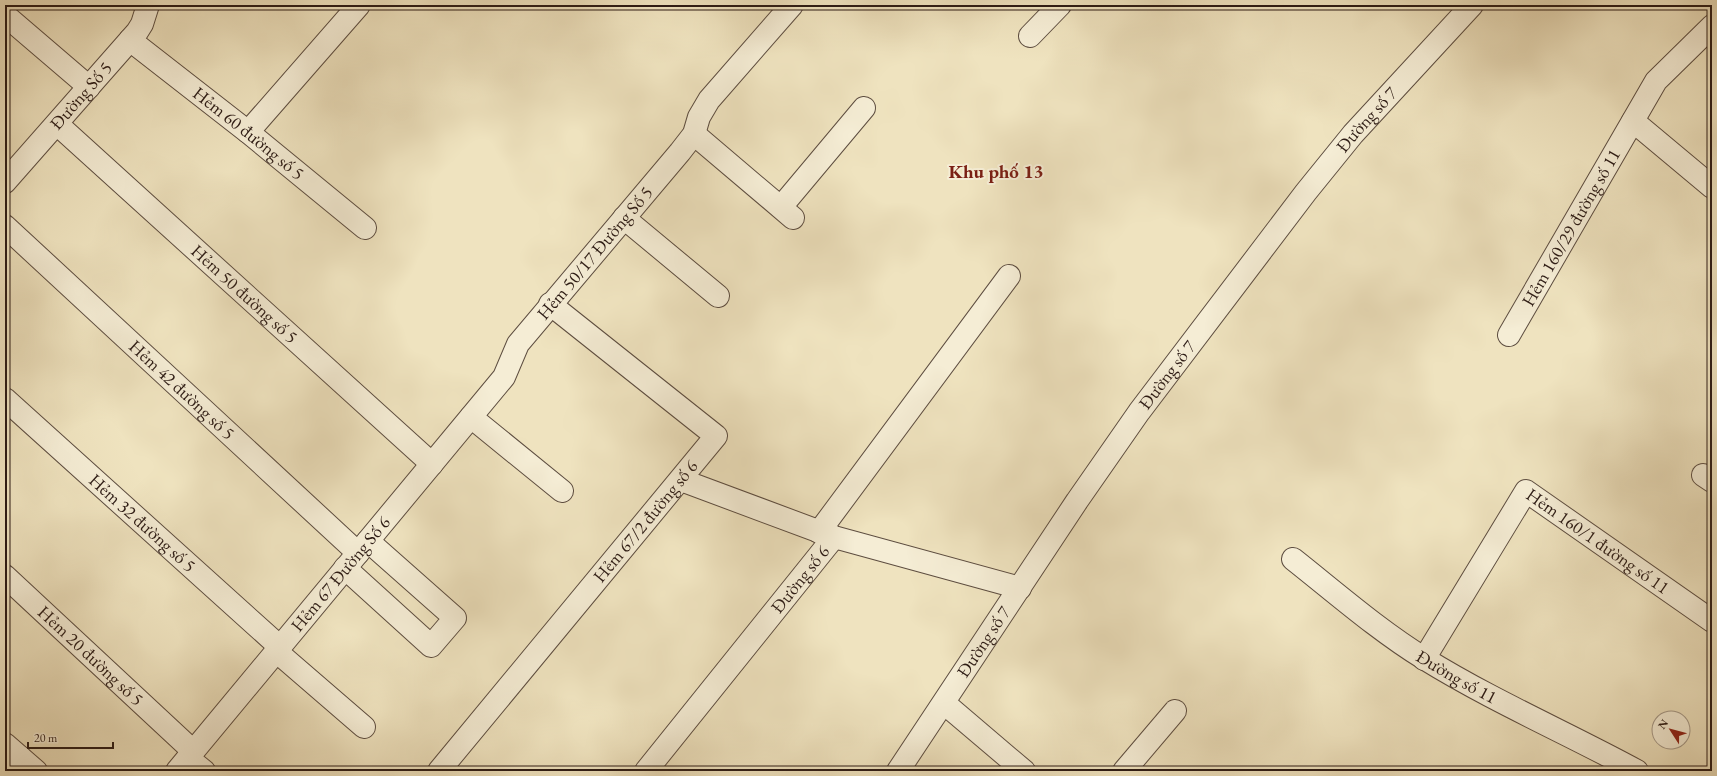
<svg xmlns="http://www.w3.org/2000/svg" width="1717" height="776" font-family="'EB Garamond',serif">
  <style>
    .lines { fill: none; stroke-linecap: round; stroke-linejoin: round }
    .minor-casing { stroke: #5d4d40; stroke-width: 24 }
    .minor { stroke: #f5edd5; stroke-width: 22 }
    .labels { text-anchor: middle; stroke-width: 4; stroke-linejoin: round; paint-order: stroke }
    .street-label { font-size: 18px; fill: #2c1b15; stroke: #f5edd5 }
    .neighbourhood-label { font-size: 19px; font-weight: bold; fill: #7a1f14; stroke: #f5edd5 }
  </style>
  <rect width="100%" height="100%" fill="#efe3bf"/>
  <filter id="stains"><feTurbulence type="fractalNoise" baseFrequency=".005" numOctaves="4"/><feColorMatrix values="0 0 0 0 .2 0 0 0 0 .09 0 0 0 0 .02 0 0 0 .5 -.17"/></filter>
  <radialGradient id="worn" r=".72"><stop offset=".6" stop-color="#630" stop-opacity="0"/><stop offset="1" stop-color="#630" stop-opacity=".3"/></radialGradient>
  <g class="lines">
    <g class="minor-casing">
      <g id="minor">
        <path d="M5,15L89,87"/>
        <path d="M1030,36L1060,5"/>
        <path id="s1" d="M130,40L248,132L365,228"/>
        <path d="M1633,121L1712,187"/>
        <path id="s2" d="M57,124L432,464"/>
        <path d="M248,132L359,5"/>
        <path d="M694,134L793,218"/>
        <path id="s3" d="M5,182L137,32L142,24L148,5"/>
        <path d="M781,207L864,108"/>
        <path d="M624,218L718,296"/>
        <path id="s4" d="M5,226L358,553"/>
        <path id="s5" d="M1509,335L1656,81L1712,26"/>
        <path id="s6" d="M5,399L280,647"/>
        <path d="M471,417L562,491"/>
        <path d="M1703,475L1712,481"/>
        <path d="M681,480L834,537L1020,588"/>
        <path d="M819,532L1009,276"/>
        <path id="s7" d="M1293,559C1336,593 1378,630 1425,659C1493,701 1567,733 1637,771"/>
        <path d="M345,568L431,646L455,618L368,541"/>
        <path id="s8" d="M5,576L193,751"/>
        <path d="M276,651L364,727"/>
        <path id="s9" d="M1424,659L1526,491L1712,621"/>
        <path d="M944,703L1024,771"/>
        <path d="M5,744L36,771"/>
        <path d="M188,758L204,771"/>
        <path d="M8,771L20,757"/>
        <path id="s10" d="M177,771L504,377L518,344L680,152L694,134L699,117L709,100L792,5"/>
        <path id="s11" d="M439,771L716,436L550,304"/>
        <path id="s12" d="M646,771L834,537"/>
        <path id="s13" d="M898,771L1077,501L1139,412L1306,192L1353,134L1472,5"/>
        <path d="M1124,771L1175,711"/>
      </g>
    </g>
    <use href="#minor" class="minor"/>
  </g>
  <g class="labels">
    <g class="street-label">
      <text dy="6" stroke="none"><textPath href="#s3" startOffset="115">Đường Số 5</textPath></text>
      <text dy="6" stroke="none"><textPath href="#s13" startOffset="803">Đường số 7</textPath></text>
      <text dy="6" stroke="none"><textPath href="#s1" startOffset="151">Hẻm 60 đường số 5</textPath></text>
      <text dy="6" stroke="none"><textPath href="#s5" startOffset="124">Hẻm 160/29 đường số 11</textPath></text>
      <text dy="6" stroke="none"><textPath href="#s10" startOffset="667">Hẻm 50/17 Đường Số 5</textPath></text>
      <text dy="6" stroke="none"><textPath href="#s2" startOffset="253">Hẻm 50 đường số 5</textPath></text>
      <text dy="6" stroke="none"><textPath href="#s13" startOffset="479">Đường số 7</textPath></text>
      <text dy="6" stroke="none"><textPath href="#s4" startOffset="241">Hẻm 42 đường số 5</textPath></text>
      <text dy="6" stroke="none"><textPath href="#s11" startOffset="324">Hẻm 67/2 đường số 6</textPath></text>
      <text dy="6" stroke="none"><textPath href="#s6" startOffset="185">Hẻm 32 đường số 5</textPath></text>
      <text dy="6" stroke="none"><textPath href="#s9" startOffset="284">Hẻm 160/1 đường số 11</textPath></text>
      <text dy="6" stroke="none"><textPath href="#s10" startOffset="256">Hẻm 67 Đường Số 6</textPath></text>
      <text dy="6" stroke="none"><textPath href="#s12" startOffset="246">Đường số 6</textPath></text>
      <text dy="6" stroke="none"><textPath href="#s13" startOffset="155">Đường số 7</textPath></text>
      <text dy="6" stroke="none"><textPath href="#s8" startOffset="117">Hẻm 20 đường số 5</textPath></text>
      <text dy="6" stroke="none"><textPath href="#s7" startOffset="202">Đường số 11</textPath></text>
    </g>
    <g class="neighbourhood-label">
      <text x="996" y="178">Khu phố 13</text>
    </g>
  </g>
  <rect width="1717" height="776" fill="none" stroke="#efe3bf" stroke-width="20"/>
  <rect x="6" y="6" width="1705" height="764" fill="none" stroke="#2c1b15" stroke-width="2"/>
  <rect x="10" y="10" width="1697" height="756" fill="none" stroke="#2c1b15"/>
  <g transform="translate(1671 730) rotate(306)"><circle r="19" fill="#f5edd5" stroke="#a59988"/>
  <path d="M0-3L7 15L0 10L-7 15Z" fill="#8f2418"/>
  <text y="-6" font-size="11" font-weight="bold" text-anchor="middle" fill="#2c1b15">N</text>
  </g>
  <path d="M28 742v6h85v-6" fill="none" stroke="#2c1b15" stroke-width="2"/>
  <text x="34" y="742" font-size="12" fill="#2c1b15" stroke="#f5edd5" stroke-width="3" paint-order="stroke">20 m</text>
  <rect width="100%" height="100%" filter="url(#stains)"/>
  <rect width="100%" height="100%" fill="url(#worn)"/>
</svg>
